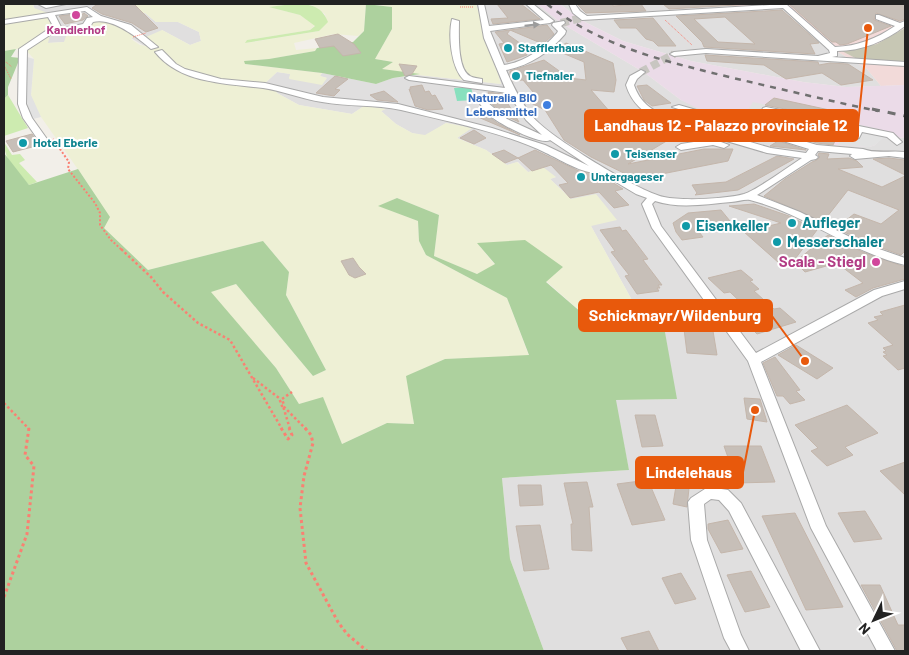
<svg xmlns="http://www.w3.org/2000/svg" width="909" height="655" font-family="Barlow,sans-serif">
  <style>
    .residential { fill: #e0dfdf }
    .commercial { fill: #f2dad9 }
    .industrial { fill: #ebdbe8 }
    .construction { fill: #c7c7b4 }
    .farmland { fill: #eef0d5 }
    .grass { fill: #cdebb0 }
    .forest { fill: #add19e }
    .pitch { fill: #88e0be }
    .parking { fill: #e2e2e2 }
    .building { fill: #c7bfb8; stroke: #c4b6ab; fill-rule: evenodd }
    .lines { fill: none; stroke-linecap: round; stroke-linejoin: round }
    .minor-tunnel-far1 { stroke: #c8c6c1; stroke-width: 8; stroke-dasharray: 8 4; stroke-linecap: butt }
    .minor-tunnel { stroke: #c8c6c1; stroke-width: 10; stroke-dasharray: 10 5; stroke-linecap: butt }
    .minor-casing { stroke: #a9a9a9; stroke-width: 2 }
    .path-far3 { stroke: #fa8072; stroke-width: 1; stroke-dasharray: 1 1; stroke-linecap: butt }
    .path-far2 { stroke: #fa8072; stroke-width: 2; stroke-dasharray: 2 2; stroke-linecap: butt }
    .path-far1 { stroke: #fa8072; stroke-width: 2.5; stroke-dasharray: 2.5 2.5; stroke-linecap: butt }
    .path { stroke: #fa8072; stroke-width: 3; stroke-dasharray: 3 3; stroke-linecap: butt }
    .minor { fill: #fff; fill-rule: evenodd }
    .rail-far1 { stroke: #707070; stroke-width: 2.5; stroke-dasharray: 6 6; stroke-linecap: butt }
    .rail { stroke: #707070; stroke-width: 3; stroke-dasharray: 8 8; stroke-linecap: butt }
    .path-bridge { stroke: #fa8072; stroke-width: 1; stroke-dasharray: 1 1; stroke-linecap: butt }
    .oneway { fill: #9c9c9c }
    .hotel-dot { fill: #d1479c; stroke: #fff; stroke-width: 2 }
    .culture-dot { fill: #0f9aa8; stroke: #fff; stroke-width: 2 }
    .shop-dot { fill: #3f7fe0; stroke: #fff; stroke-width: 2 }
    .labels { text-anchor: middle; stroke-width: 4; stroke-linejoin: round; paint-order: stroke }
    .far-hotel-label { font-size: 12px; font-weight: bold; fill: #b23c85; stroke: #fff }
    .far-culture-label { font-size: 12px; font-weight: bold; fill: #0d838f; stroke: #fff; text-anchor: start }
    .far-shop-label { font-size: 12px; font-weight: bold; fill: #366cbe; stroke: #fff; text-anchor: end }
    .culture-label { font-size: 15px; font-weight: bold; fill: #0d838f; stroke: #fff; text-anchor: start }
    .hotel-label { font-size: 15px; font-weight: bold; fill: #b23c85; stroke: #fff; text-anchor: end }
    .leader { fill: none; stroke: #e8590c; stroke-width: 2 }
    .callout-dot { fill: #e8590c; stroke: #fff; stroke-width: 2 }
    .callout { fill: #e8590c; stroke: #e8590c; stroke-width: 2 }
    .callout-label { font-size: 16px; text-anchor: middle; font-weight: bold; fill: #fff }
  </style>
  <rect width="100%" height="100%" fill="#f2efe9"/>
  <path class="residential" d="M33,4H131L125,14L145,13L156,22H178L199,32L201,41L190,45L162,30L161,48L146,47L131,38L136,35L99,20L64,42L47,43Z
    M476,4H537L561,23L645,73L681,100L735,121L833,145L869,147L875,145L882,138L893,137L905,138V651H544L510,559L502,478L629,470L615,400L676,399L659,300L633,302L591,226L571,199L550,179L556,177L528,172L518,162L507,165L486,150L457,138L471,128L446,123L425,136L412,133L396,124L381,111L385,109L364,106L352,114L299,105L277,93L260,88L277,72L291,74L289,78H327L320,76L322,73L376,84L393,78L418,75L501,84Z
    M560,4H730L738,8L784,6L833,49L867,69L881,86L846,87L803,82L691,61L623,41L583,21Z"/>
  <path class="commercial" d="M730,4H905V28L877,44L843,51L857,59L905,62V85L881,86L867,69L833,49L784,6L737,8Z"/>
  <path class="industrial" d="M537,4H560L583,21L623,41L691,61L803,82L846,87L905,85V138L893,137L882,138L875,145L869,147L833,145L711,115L681,100L645,73L561,23Z"/>
  <path class="construction" d="M905,28V62L857,59L842,51L877,44Z"/>
  <path class="farmland" d="M4,4H33L34,8L48,13V18L52,26L48,43L64,42L68,30L89,27L95,20H99L128,28L137,35L131,39L140,45L160,48L146,37L162,30L190,45L201,41L199,32L178,22H156L145,13L125,15L131,4H292L270,7L300,15L315,25L310,30L247,40L246,43L319,31L327,22L325,14L310,4H366L364,31L358,36L334,34L294,43L296,50L317,48L315,51L269,59L245,61V64L322,73L320,76L327,78L322,85L289,79L290,74L277,72L260,88L276,90L277,93L299,105L352,114L364,106L386,109L381,111L396,124L412,133L425,135L446,123L472,128L457,138L486,150L507,165L517,162L528,172L543,167L556,177L550,179L571,199L596,194L617,220L591,226L633,302L597,326L546,281L563,267L478,244L495,265L477,274L434,256L439,215L397,198L379,206L418,221L419,241L426,255L507,298L529,356L445,359L407,376L414,424L387,423L342,444L323,398L299,404L276,368L210,292L236,284L313,376L326,370L286,295L289,272L263,241L148,270L126,250L104,228L89,185L41,117L33,103L31,95L34,59L24,48L4,51Z
    M373,4H476L501,84L418,75L381,69L393,62L375,59L392,29L391,7Z"/>
  <path class="grass" d="M292,4C308,4 321,4 328,22L319,31L245,43L247,40L310,30L315,26L300,15L269,7Z
    M8,95L28,128L4,136V99Z
    M4,142L12,155L20,154L25,160L19,163L37,182L29,185C17,171 4,161 4,142Z"/>
  <path class="forest" d="M366,4L392,7V29L375,59L393,62L382,69L420,74L393,78L376,84L322,73L245,64L244,61L269,59L315,51L317,48L353,42L364,31Z
    M16,49L11,57L20,58L8,87V95L4,99V51Z
    M4,153L29,185L78,169L110,217L104,228L148,270L263,241L289,272L286,295L326,370L313,376L236,284L211,292L276,368L299,404L323,397L342,444L387,423L414,424L406,376L445,359L529,355L507,298L426,255L419,241L418,221L378,206L397,198L439,215L434,256L477,274L495,264L477,243L525,240L563,267L546,282L597,326L633,302L659,299L677,399L616,400L629,470L502,478L510,559L544,651H4Z"/>
  <path class="pitch" d="M471,87L474,100L457,101L454,88Z"/>
  <path class="parking" d="M27,57L34,59L31,95L41,117L33,119L24,96Z
    M753,102L879,129L877,134L888,137L882,139L875,145L869,147L838,145L841,138L781,124L745,114Z"/>
  <path class="building" d="M104,4H134L158,28L146,32L132,23L102,14L92,8L96,5Z
    M497,4H521L540,19L493,24L491,19L508,18Z
    M577,4H613V6L641,4L646,11L586,13Z
    M663,4H753L669,9Z
    M789,4H905V19L900,21L876,13L874,20L891,26L847,44L840,45L836,42H832Z
    M782,10L819,43L810,44L815,54L704,47L702,42L676,16ZM725,17L755,44L718,42L694,19Z
    M84,13L88,16L83,20L65,24L59,16L75,14L78,17Z
    M653,18L676,46H658L653,41L646,39L636,28H620L614,20Z
    M547,25L554,34L543,44L510,30Z
    M510,30L507,34L524,46L527,55L507,62L499,44L504,43L495,32Z
    M338,34L354,44L361,53L343,56L334,46L320,48L315,39Z
    M560,42L563,45L566,43L613,63L616,80L614,92L591,90L617,120H639L675,136L628,164L704,149H733L728,161L636,179L591,157L564,140L545,110L529,102L538,98L523,80L513,81L510,74V71L544,60L569,78L586,80L584,62L553,49Z
    M705,55L818,62L819,65L830,63L848,64L873,80L841,85L822,73L786,79L764,65L707,61Z
    M399,64L417,66L412,74L405,76Z
    M335,76L348,79L335,89L340,90L334,96L316,93Z
    M422,85L425,92L429,91L432,96L435,95L443,109L428,110L415,106L409,89H411L410,87Z
    M647,85L671,103L652,106L644,100L637,86Z
    M384,91L398,102L377,100L370,95Z
    M488,92L502,94L519,122L508,117L493,105Z
    M774,98L848,114L845,121L765,105Z
    M760,110L757,116L760,119L837,137L833,145L817,143L746,122Z
    M487,115L497,123L520,135L478,117Z
    M474,130L486,138L474,144L460,138Z
    M32,134L40,145L13,152L6,141Z
    M778,141L806,150L770,146Z
    M504,150L518,158L535,150L579,171L599,174L623,189L615,191L629,205L614,208L599,192L570,198L559,185L568,183L551,165L532,171L518,158L505,163L492,154Z
    M819,153L829,154L827,159L849,158L857,161L863,167L838,169L882,187L905,176V251L901,255L863,241L836,228L854,214L881,224L899,210L848,190L823,222L764,196L785,179L812,162L817,160L820,157L818,155Z
    M777,156L794,159L738,190L695,195L697,193L692,185L726,182Z
    M889,158L905,160V175L873,159Z
    M754,204L789,216L817,230L795,259L779,263L744,232L781,223L729,206Z
    M721,210L730,221L696,228L703,237L682,240L676,232L673,223L688,213Z
    M620,227L622,231L626,230L648,259L643,260L662,285H658L660,288H657L659,291L637,294L625,276L629,275L611,252L615,251L600,230Z
    M828,235L865,253L905,267V279L873,288L856,297L845,290L863,283L837,263L805,272L795,262Z
    M353,258L359,267L366,274L355,278L349,275L341,261Z
    M741,270L753,280L750,281L759,289L754,291L774,309L780,308L796,322L757,334L744,321L757,318L730,292L724,293L708,278Z
    M905,305V368L898,370L883,356L887,355L883,352L886,351L883,348L893,345L868,323L878,320L874,317L883,315L880,312Z
    M684,329L713,331L717,355L687,353Z
    M796,345L833,368L817,379L778,355Z
    M775,357L800,390L796,391L805,400L790,404L783,396H777L763,363Z
    M744,398L760,399L767,422L747,419Z
    M847,405L878,433L845,447L853,455L827,466L811,451L818,448L795,425Z
    M635,415H655L663,446L642,447Z
    M724,446H761L775,482L737,483Z
    M905,462V495L880,471Z
    M669,474L690,479L687,507L673,504L676,486L667,484Z
    M648,480L665,520L632,525L617,484Z
    M587,482L593,507H589L592,551L572,550L571,524H573L564,483Z
    M518,485H541L543,505L520,506Z
    M865,511L882,539L854,542L838,513Z
    M795,513L843,607L806,610L762,516Z
    M728,520L743,549L721,553L708,529V524Z
    M540,525L549,569L524,571L516,526Z
    M751,571L770,607L745,612L727,575Z
    M681,573L696,599L675,604L662,578Z
    M861,585H880L898,625H905V651H897Z
    M649,631L659,651H628L621,638Z"/>
  <g class="lines">
    <path class="minor-tunnel-far1" d="M561,23L582,18
      M641,72L674,54"/>
    <path class="minor-tunnel" d="M701,127L705,124"/>
    <g class="minor-casing">
      <path id="minor" d="M38,4H66L46,8Z
        M478,4H484L489,26L544,20L526,4H533L554,21L550,23L490,31L504,65C525,62 543,49 557,33L558,31L552,25L553,23L564,21L565,23L561,26L566,31L565,34C550,52 529,66 506,70C513,86 521,102 532,116C548,136 639,192 664,197C682,201 726,199 744,194C757,190 788,167 802,158L767,153L662,122C644,113 632,104 626,85L630,76L641,70L645,72L637,79L634,85C640,103 652,110 668,118L771,148L806,153L809,149L672,107L679,105L817,145L863,149C875,154 892,150 905,152V158L889,156L855,159L850,156L852,154L818,151L815,155L818,157L816,159L811,160L757,195L800,212L862,243L905,258V265C850,252 805,214 750,200C744,199 737,202 731,202C707,204 679,209 655,201L652,204L661,226L756,353L874,290L905,281V289L882,296L761,362L826,526L895,651H877L811,528L748,361L652,228L642,204L647,198L636,194L599,172C586,176 559,159 546,153C506,133 446,121 401,110C375,104 348,107 322,102C302,99 283,91 263,88C225,83 181,84 155,52L162,50L176,64L185,69L221,79L265,83L323,97L398,104L492,128L545,145L589,166L550,140C542,146 502,125 493,118C488,114 484,109 480,104L487,102L507,119L542,135L526,120L508,93L409,80L405,78L409,76L505,88L484,38Z
        M569,4H575L580,11L587,16L786,4L835,47C858,46 876,39 895,26L876,19V15H879L900,23L905,21V26C885,41 863,51 837,51V56L832,57L905,62V66L706,53L674,56L670,54L674,52L706,49L818,56L830,53L829,50L783,8L582,20L573,13Z
        M87,7L101,16L131,25L158,47L151,49C137,37 112,17 93,22L89,28L50,35L27,50L26,104L32,118L47,139L42,142L39,141L23,118L18,104L19,49L53,26L48,17L4,24V20ZM85,11L93,17L87,18L83,24L59,29L61,27L55,15Z
        M452,19L459,21C459,34 457,69 470,76C473,78 478,78 482,79V83L464,80C451,68 448,35 452,19Z
        M766,107L893,133L902,142L897,145L887,137L862,132L859,138L856,139L760,117L759,115L763,108ZM768,114L769,113L854,130L853,132Z
        M713,139L729,145L724,148L713,145L681,150L676,147L681,144Z
        M708,487L728,490L741,503L820,651H801L729,511L719,500L711,499L704,504L707,540L741,635L749,651H731L724,638L691,540L688,502L691,498Z"/>
    </g>
    <path class="path-far3" d="M460,7H473
      M665,20L692,45
      M4,63L6,62L12,67
      M4,65L11,79"/>
    <path class="path-far2" d="M53,139L69,162L68,169L95,203L100,213V225L111,240L123,251"/>
    <path class="path-far1" d="M121,249L151,277L163,292L198,323L230,340L282,429
      M253,378L279,398L282,406L284,405L282,399L292,392
      M4,403L29,429
      M290,429L283,406L306,429"/>
    <path class="path" d="M281,428L288,439L292,435L289,428
      M305,428L311,435L313,443L304,476L300,508L306,563L338,622L347,634L367,651
      M4,597L27,534L34,466L25,455L29,428"/>
    <use href="#minor" class="minor"/>
    <path class="rail-far1" d="M547,4C603,48 665,61 733,78C781,89 830,101 878,111"/>
    <path class="rail" d="M872,109L905,116"/>
    <path class="path-bridge" d="M133,37L146,33"/>
  </g>
  <defs><path id="oneway-solid" d="M-6-.8H1V-3.2L6.5 0L1 3.2V.8H-6Z" transform="scale(1.25)"/></defs>
  <use class="oneway" href="#oneway-solid" transform="translate(532 25) rotate(-6)"/>
  <g class="hotel-dot">
    <circle cx="76" cy="15" r="5"/>
    <circle cx="876" cy="262" r="5"/>
  </g>
  <g class="culture-dot">
    <circle cx="508" cy="48" r="5"/>
    <circle cx="516" cy="76" r="5"/>
    <circle cx="23" cy="143" r="5"/>
    <circle cx="615" cy="154" r="5"/>
    <circle cx="581" cy="177" r="5"/>
    <circle cx="792" cy="223" r="5"/>
    <circle cx="686" cy="226" r="5"/>
    <circle cx="777" cy="242" r="5"/>
  </g>
  <circle class="shop-dot" cx="547" cy="105" r="5"/>
  <g class="labels">
    <g class="far-hotel-label">
      <text x="76" y="34">Kandlerhof</text>
    </g>
    <g class="far-culture-label">
      <text x="518" y="52">Stafflerhaus</text>
      <text x="526" y="80">Tiefnaler</text>
      <text x="33" y="147">Hotel Eberle</text>
      <text x="625" y="158">Teisenser</text>
      <text x="591" y="181">Untergageser</text>
    </g>
    <g class="far-shop-label">
      <text x="537" y="102">Naturalia BIO<tspan x="537" dy="14">Lebensmittel</tspan></text>
    </g>
    <g class="culture-label">
      <text x="802" y="228">Aufleger</text>
      <text x="696" y="231">Eisenkeller</text>
      <text x="787" y="247">Messerschaler</text>
    </g>
    <g class="hotel-label">
      <text x="866" y="267">Scala - Stiegl</text>
    </g>
  </g>
  <path class="leader" d="M868 28L858 125M805 361L772 316M755 410L743 472"/>
  <g class="callout-dot">
    <circle cx="868" cy="28" r="5"/>
    <circle cx="805" cy="361" r="5"/>
    <circle cx="755" cy="410" r="5"/>
  </g>
  <g class="callout">
    <rect x="585" y="110" width="273" height="31" rx="5"/>
    <rect x="579" y="300" width="193" height="31" rx="5"/>
    <rect x="636" y="457" width="107" height="31" rx="5"/>
  </g>
  <g class="callout-label">
    <text x="721" y="131">Landhaus 12 - Palazzo provinciale 12</text>
    <text x="675" y="321">Schickmayr/Wildenburg</text>
    <text x="689" y="478">Lindelehaus</text>
  </g>
  <rect width="909" height="655" fill="none" stroke="#222222" stroke-width="10"/>
  <g transform="translate(874 620) rotate(227)" stroke="#ffffff" stroke-width="4" paint-order="stroke">
  <path d="M0-4L9 19L0 12L-9 19Z" fill="#222222"/>
  <text y="-8" font-size="14" font-weight="bold" text-anchor="middle" fill="#222222">N</text>
  </g>
</svg>
